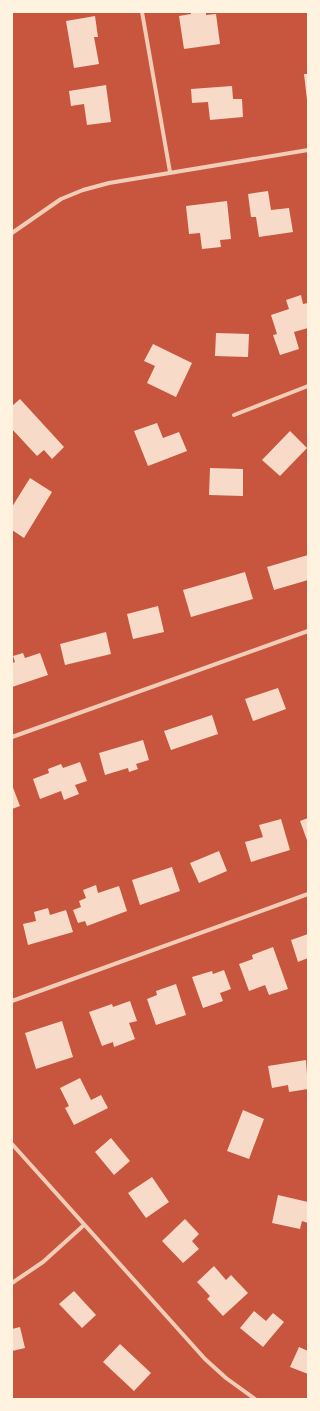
<svg xmlns="http://www.w3.org/2000/svg" width="320" height="1411" font-family="'Varela Round',sans-serif">
  <style>
    .building { fill: #f7dbc8 }
    .lines { fill: none; stroke-linecap: round; stroke-linejoin: round }
    .minor { stroke: #f1ccb7; stroke-width: 4 }
  </style>
  <rect width="100%" height="100%" fill="#c8553d"/>
  <path class="building" d="M191,12H206V15L216,14L220,44L184,49L179,16L191,14Z
    M95,16L98,37H94L99,64L74,68L66,21Z
    M304,74H308V100H307Z
    M106,85L111,122L87,125L84,104L71,106L69,91Z
    M232,86L233,99H242L243,117L210,120L208,102L192,103L191,89Z
    M268,191L271,210L289,208L293,232L259,237L256,217H251L248,194Z
    M227,201L231,239L220,240L221,247L202,249L200,233L189,234L186,206Z
    M301,295L303,304L308,303V328L294,332L299,349L280,355L273,335L277,334L271,315L289,309L286,300Z
    M216,333L249,334L248,357L215,356Z
    M153,344L192,363L176,397L147,383L155,366L144,361Z
    M20,399L64,447L52,459L44,450L37,456L12,429V406Z
    M157,423L163,438L179,432L187,451L148,466L134,431Z
    M290,431L307,448L280,476L262,460Z
    M210,468L243,469V496L209,495Z
    M30,478L52,492L24,538L12,530V507Z
    M308,555V580L274,590L267,567Z
    M245,572L253,599L191,617L183,590Z
    M158,606L164,632L133,639L127,614Z
    M106,632L111,654L65,665L60,644Z
    M23,653L25,658L40,653L48,675L12,687V663L15,662L13,656Z
    M278,688L286,709L253,721L245,699Z
    M212,715L218,734L171,750L164,731Z
    M143,740L149,760L136,764L138,769L129,772L128,768L105,775L99,753Z
    M80,762L87,781L75,785L79,794L64,800L61,791L40,799L33,779L49,773L48,769L61,764L63,768Z
    M12,785L20,806L12,809Z
    M308,818V843L300,821Z
    M281,819L290,850L251,862L245,842L263,837L259,825Z
    M219,851L227,871L199,883L190,863Z
    M172,867L180,891L140,905L132,880Z
    M96,885L98,893L119,886L127,911L87,926L85,921L78,923L73,910L81,907L79,901L86,898L83,890Z
    M48,908L50,915L66,910L73,932L28,945L23,924L36,921L34,912Z
    M308,934V958L298,962L291,940Z
    M273,947L288,989L269,995L265,985L249,991L239,964L253,959L252,955Z
    M224,970L231,989L220,993L223,1001L203,1008L192,977L212,971L213,974Z
    M176,984L186,1015L156,1025L147,999L157,995L156,991Z
    M130,1001L137,1021L129,1023L135,1039L114,1047L113,1042L102,1046L89,1012L112,1004L113,1007Z
    M62,1021L73,1057L36,1069L25,1033Z
    M306,1060L308,1089L289,1092L288,1085L272,1088L268,1066Z
    M80,1078L91,1100L101,1095L108,1108L74,1125L65,1108L69,1106L60,1088Z
    M243,1110L264,1119L249,1159L227,1151Z
    M111,1138L130,1161L114,1175L95,1152Z
    M152,1177L169,1202L146,1218L128,1193Z
    M278,1195L308,1202V1223L302,1221L300,1229L272,1223Z
    M185,1219L199,1234L192,1241L199,1249L183,1263L162,1241Z
    M214,1266L226,1280L231,1275L248,1293L223,1316L207,1299L210,1296L197,1282Z
    M74,1291L96,1315L82,1328L59,1304Z
    M254,1311L266,1321L273,1313L284,1322L263,1347L240,1328Z
    M20,1327L25,1348L12,1351V1329Z
    M120,1344L151,1373L134,1391L103,1362Z
    M299,1347L308,1351V1374L290,1367Z"/>
  <g class="lines">
    <path class="minor" d="M142,12L170,172
      M12,233L61,199L83,190L109,183L308,150
      M234,415L308,386
      M12,737L308,631
      M12,1001L308,894
      M12,1144L205,1359L226,1378L255,1399
      M12,1283L43,1262L84,1225"/>
  </g>
  <rect width="320" height="1411" fill="none" stroke="#fff3e0" stroke-width="26"/>
</svg>
